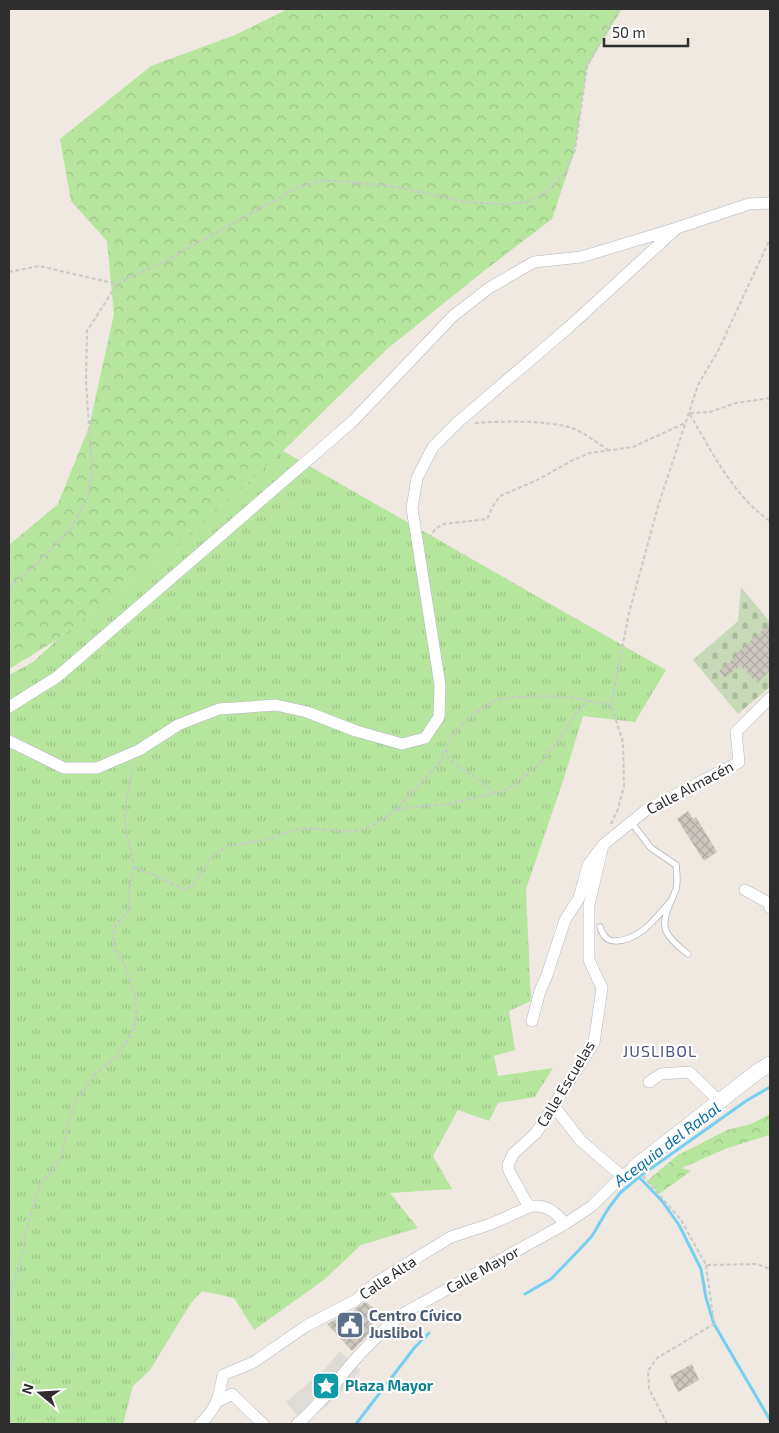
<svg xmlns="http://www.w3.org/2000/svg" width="779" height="1433" font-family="'Exo 2',sans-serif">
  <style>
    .grass { fill: url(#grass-tufts) }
    .forest { fill: url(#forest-crowns) }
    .cemetery { fill: url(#cemetery-stones) }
    .plaza { fill: #dfdcd8 }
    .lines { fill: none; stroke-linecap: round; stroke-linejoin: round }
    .stream { stroke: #75cff0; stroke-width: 3 }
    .building { fill: url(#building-cross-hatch) }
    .lane-casing { stroke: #b4b7c1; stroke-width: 7 }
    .street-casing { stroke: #b4b7c1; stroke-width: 12 }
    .secondary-casing { stroke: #b4b7c1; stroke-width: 16 }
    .path { stroke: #c9c9c9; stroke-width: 2; stroke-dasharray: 4 2.5; stroke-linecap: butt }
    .lane { stroke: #fff; stroke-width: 5.5 }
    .street { stroke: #fff; stroke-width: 11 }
    .secondary { stroke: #fff; stroke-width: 15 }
    .labels { text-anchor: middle; stroke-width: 4.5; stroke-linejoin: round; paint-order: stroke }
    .street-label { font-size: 15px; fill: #2e2e2e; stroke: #fff }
    .service-label { font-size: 15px; font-weight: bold; fill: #4e5e75; stroke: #fff; text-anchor: start }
    .culture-label { font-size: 15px; font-weight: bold; fill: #0d838f; stroke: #fff; text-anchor: start }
    .neighbourhood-label { font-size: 16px; letter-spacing: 1px; fill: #4d5680; stroke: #fff }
    .water-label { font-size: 16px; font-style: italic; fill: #0d6fa3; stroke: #fff }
  </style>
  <defs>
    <pattern id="grass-tufts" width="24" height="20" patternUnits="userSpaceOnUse" patternTransform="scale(1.25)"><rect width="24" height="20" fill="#b6e59e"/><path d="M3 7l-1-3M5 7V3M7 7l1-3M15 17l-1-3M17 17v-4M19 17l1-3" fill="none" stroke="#9dc588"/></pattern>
    <pattern id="forest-crowns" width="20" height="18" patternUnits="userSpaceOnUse" patternTransform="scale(1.25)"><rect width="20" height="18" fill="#b6e59e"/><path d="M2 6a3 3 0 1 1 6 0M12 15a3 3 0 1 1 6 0" fill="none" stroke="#9dc588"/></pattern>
    <pattern id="cemetery-stones" width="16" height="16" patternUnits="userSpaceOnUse" patternTransform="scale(1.25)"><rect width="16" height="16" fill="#c8d9b8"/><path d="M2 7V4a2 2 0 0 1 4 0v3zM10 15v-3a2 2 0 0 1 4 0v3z" fill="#acbb9e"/></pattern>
    <pattern id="building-cross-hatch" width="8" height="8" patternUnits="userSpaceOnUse" patternTransform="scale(1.25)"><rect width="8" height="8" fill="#cbc7bf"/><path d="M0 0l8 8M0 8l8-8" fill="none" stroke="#afaba4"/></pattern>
  </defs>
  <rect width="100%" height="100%" fill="#efe9e1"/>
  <path class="grass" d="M283,451L666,670L635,722L583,716L564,778L526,889L531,1001L509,1011L515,1050L494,1056L498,1076L553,1068L535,1097L498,1103L489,1121L458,1110L433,1156L452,1189L390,1193L418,1228L361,1245L325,1279L254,1330L234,1298L202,1291L191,1303L150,1370L133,1386L123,1424H9V675L33,662L58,639L179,545Z"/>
  <path class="forest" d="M288,9H622L587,67L575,150L552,219L480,274L386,350L283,451L179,545L58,639L9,669V545L58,504L89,427L114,314L107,241L71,201L60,139L151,66L235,35Z
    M770,1114L769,1135L725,1149L682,1168L691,1171L659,1194L647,1181L678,1155L727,1130L751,1124Z"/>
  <path class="cemetery" d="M741,587L770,622V687L738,714L693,660L738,621Z"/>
  <path class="plaza" d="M340,1351L361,1370L327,1406L304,1424L286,1402L325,1369Z"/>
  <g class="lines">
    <path class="stream" d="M639,1177L662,1201L679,1225L701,1269L706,1298L714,1324L770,1420
      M525,1294L551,1279L579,1250L592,1236L608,1209L620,1193L639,1177L746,1101L770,1087
      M356,1424L415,1347L429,1333"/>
  </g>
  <path class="building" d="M770,624V670L757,683L741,665L725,678L719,671L735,658L734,656Z
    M688,811L693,819L696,817L717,852L704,861L677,819Z
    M365,1302L378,1311L370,1321L375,1328L352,1351L327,1324L341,1316L346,1321L356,1308Z
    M692,1364L699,1380L678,1392L670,1376Z"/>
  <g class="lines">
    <g class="lane-casing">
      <path id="lane" d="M631,822L651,848L676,865C677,873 678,881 676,889C672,901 661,918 666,931C670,940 680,948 688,954
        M600,927C603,936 607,941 616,941C640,940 655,919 669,903"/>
    </g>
    <g class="street-casing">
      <path id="street" d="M9,707L57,677L353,421L453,316L489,288L534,262L581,257L677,228L749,204L770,203
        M9,741L64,768H97L139,750L178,725L219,709L276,705L307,712L356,731L402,744L425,738L439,717L440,685L412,508L417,478L433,447L458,422L569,327L677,228
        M745,890L769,903L770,908
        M532,1021L540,991L547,975L565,920L579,898L588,865L603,845L646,810L739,762L736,732L770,698
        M649,1082L661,1074L689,1072L719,1101
        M553,1105L581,1141L622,1176
        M565,1224C556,1212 545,1203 529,1207L509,1171L508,1165L513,1154L536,1133L594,1043L602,988L589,960V905L603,845
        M217,1402L232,1394L263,1424
        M200,1424C217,1408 219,1397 223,1375L254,1362L306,1326L356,1300L377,1282L451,1237L491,1224L529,1207
        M297,1424C318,1407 334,1384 352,1363C368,1345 386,1326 406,1312L565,1224L592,1206L622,1176L635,1167"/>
    </g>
    <g class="secondary-casing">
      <path id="secondary" d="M635,1167L757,1072L770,1064"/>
    </g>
    <path class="path" d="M9,272L39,266L117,284
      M770,398L736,403L710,412L689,413C712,451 732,495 770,521
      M475,423C502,421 546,420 572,428C583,432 598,443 608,450
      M429,538L436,528L444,524L487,519L493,506L500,496L537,480L573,460L590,453L633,447L685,423
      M9,588L39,562L72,527L88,496L92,471L86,382L87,331L117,284L163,262L297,188L322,180L392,186L466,202L503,204L527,202L547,191L565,173L575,150L587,67L618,9
      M446,749L448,757L454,763L474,776L495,793
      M396,810L414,807L448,804L500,792L514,786L536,767L556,744L578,711L589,701
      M611,824L618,809L624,786L623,742L611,705L629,613L659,503L698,385L719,349L770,239
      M134,868C152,872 168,883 186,890L193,884L204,869L211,857L228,846L270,839L288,832L305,828L353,832L370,827L395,811L439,764L451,739L469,717L496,700L515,697L546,696L575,698L611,705
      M643,1176L681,1220L706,1265L757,1264L770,1269
      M9,1381L14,1353L10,1319V1300L12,1285L19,1270L25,1235L37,1193L44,1180L52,1171L61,1157L67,1131L75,1103L95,1074L109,1063L120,1052L134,1029L137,1015L135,995L124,963L117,954L113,943L114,931L117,923L125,916L130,908L128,896L134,865L125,826V811L133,765
      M667,1424L649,1389L648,1371L657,1358L714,1324L706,1265"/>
    <use href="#lane" class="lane"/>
    <use href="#street" class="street"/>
    <use href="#secondary" class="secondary"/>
  </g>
  <defs>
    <g id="civic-square" transform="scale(1.4375)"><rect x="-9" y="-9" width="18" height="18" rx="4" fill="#5c6f8a" stroke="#fff"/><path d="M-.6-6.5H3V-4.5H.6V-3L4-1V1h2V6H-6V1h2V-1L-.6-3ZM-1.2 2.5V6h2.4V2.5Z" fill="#fff"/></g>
    <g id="sight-square" transform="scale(1.4375)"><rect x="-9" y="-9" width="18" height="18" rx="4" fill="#0f9aa8" stroke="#fff"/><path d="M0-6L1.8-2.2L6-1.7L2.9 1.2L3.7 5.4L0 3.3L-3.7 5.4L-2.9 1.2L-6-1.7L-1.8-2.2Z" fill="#fff"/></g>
  </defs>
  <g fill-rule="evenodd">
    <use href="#civic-square" x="350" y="1325"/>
    <use href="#sight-square" x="326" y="1386"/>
  </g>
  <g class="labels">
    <g class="street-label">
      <text transform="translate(690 788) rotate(-28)" y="5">Calle Almacén</text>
      <text transform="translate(566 1084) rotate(-59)" y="5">Calle Escuelas</text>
      <text transform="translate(483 1270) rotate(-29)" y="5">Calle Mayor</text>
      <text transform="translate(388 1278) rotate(-34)" y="5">Calle Alta</text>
    </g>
    <g class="service-label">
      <text x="369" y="1321">Centro Cívico<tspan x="369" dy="17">Juslibol</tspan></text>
    </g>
    <g class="culture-label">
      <text x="345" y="1391">Plaza Mayor</text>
    </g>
    <g class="neighbourhood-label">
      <text x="660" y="1057">JUSLIBOL</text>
    </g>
    <g class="water-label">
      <text transform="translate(667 1144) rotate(-37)" y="6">Acequia del Rabal</text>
    </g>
  </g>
  <rect width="779" height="1433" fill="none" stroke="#2e2e2e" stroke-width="20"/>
  <g transform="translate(40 1393) rotate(288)" stroke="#ffffff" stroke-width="4" paint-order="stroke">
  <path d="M0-4L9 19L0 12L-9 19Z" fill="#2e2e2e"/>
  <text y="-8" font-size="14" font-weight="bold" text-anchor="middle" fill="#2e2e2e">N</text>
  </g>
  <path d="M604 38v8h84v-8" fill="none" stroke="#2e2e2e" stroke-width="2.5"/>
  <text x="612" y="38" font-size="15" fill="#2e2e2e" stroke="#ffffff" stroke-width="4" paint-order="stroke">50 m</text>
</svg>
